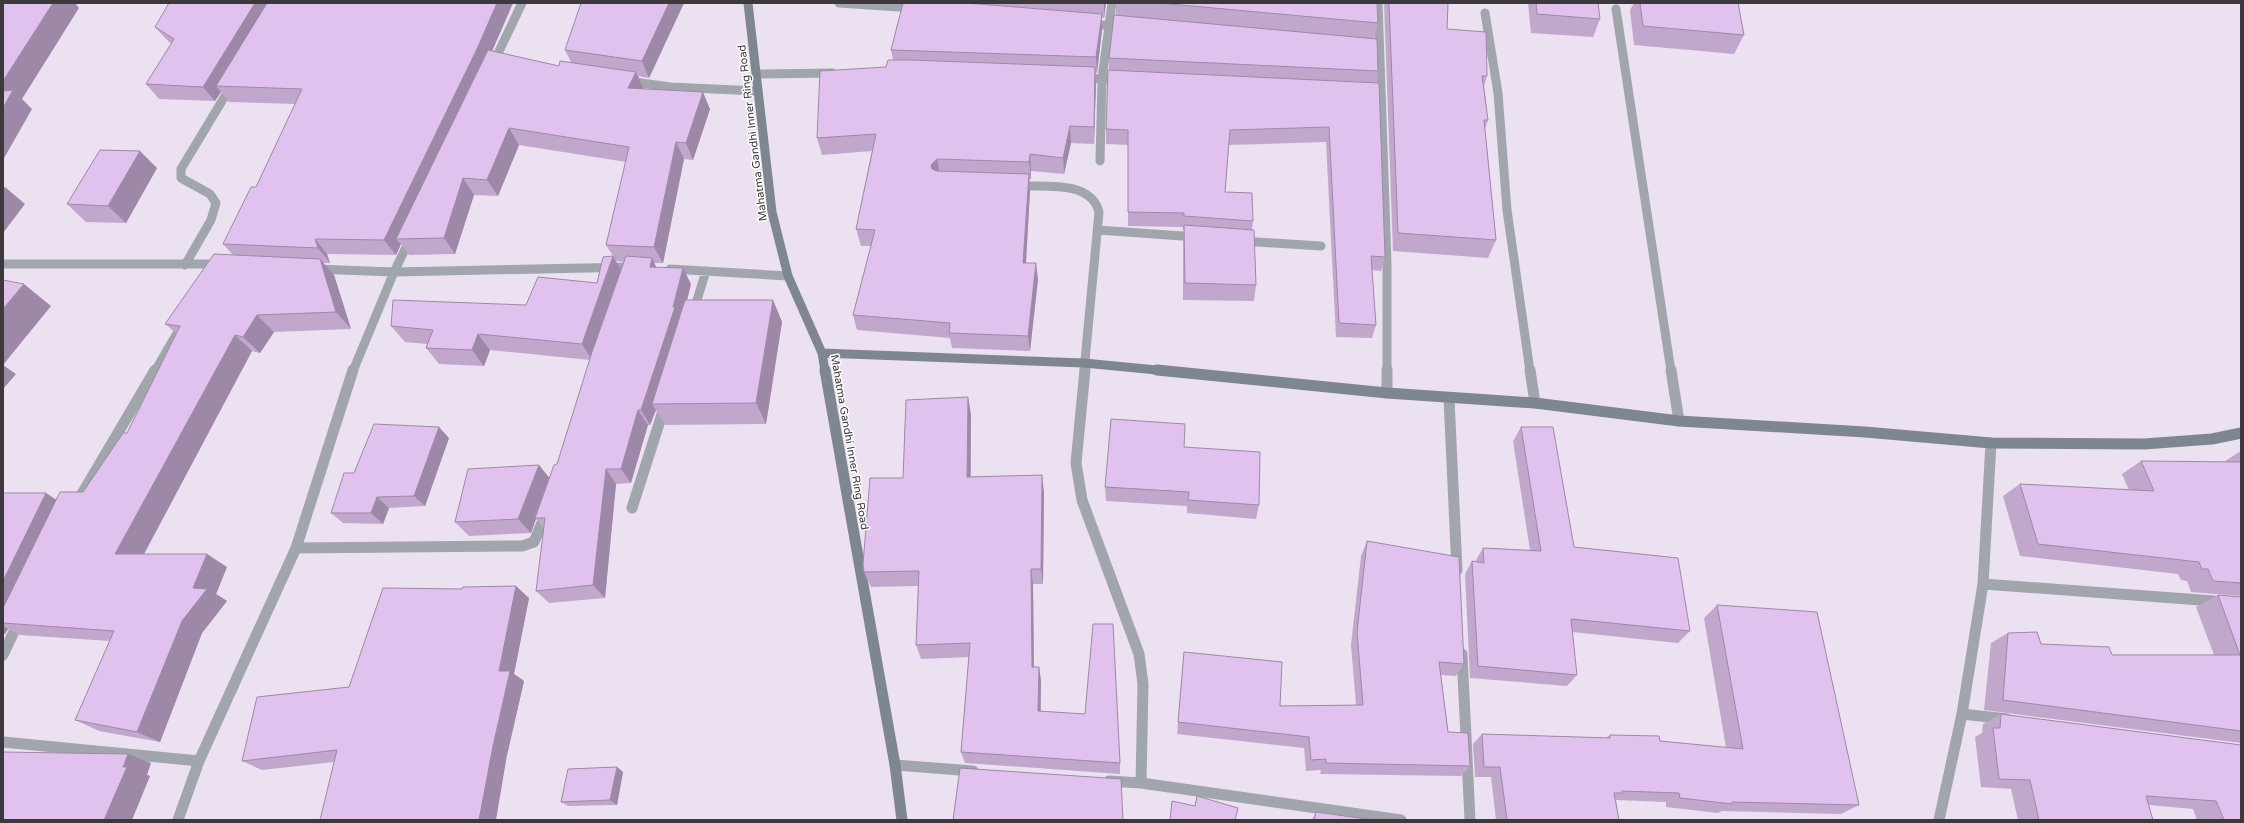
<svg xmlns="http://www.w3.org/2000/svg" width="2244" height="823" font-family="'Varela Round',sans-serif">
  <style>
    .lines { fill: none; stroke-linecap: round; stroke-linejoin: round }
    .minor-far1 { stroke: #a0a6ac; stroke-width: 9 }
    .minor { stroke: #a0a6ac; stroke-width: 11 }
    .secondary-far1 { stroke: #7e878f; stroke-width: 9 }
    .secondary { stroke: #7e878f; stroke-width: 11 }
    .wall { fill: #c2a7cd; fill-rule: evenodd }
    .shaded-wall { fill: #9e88a7 }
    .building { fill: #e1c2ee; stroke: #9e88a7 }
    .labels { text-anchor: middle; stroke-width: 3; stroke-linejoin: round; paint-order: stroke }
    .street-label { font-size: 11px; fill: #3d383e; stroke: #fff }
  </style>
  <rect width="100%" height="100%" fill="#ece1f1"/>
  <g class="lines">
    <path class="minor-far1" d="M839,3L914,8
      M1378,3L1387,263V371
      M1616,9L1671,371
      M1485,13L1498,93L1507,210L1530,371
      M1090,24L1125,27
      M493,64L522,3
      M756,74L832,73
      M1082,78L1102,79L1100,161
      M1109,79H1102L1112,3
      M627,81L670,87L758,91
      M1018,186C1044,187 1091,180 1099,212L1084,371
      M1098,230L1196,237
      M1242,241L1321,246
      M3,264H219
      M185,265L211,220L216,203L210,194L181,178V169L231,86
      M315,269L394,272L411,237
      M670,269L788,276
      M693,313L706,271
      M155,371L183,323
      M353,371L394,272L634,267"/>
    <path class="minor" d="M1085,370L1076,463L1082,500L1139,654L1143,684L1141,783
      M1387,370V393
      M1530,370L1535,403
      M1671,370L1679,421
      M1449,399L1457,570
      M76,504L155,370
      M632,508L665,405
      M296,548L522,546L534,542L546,513
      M1983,584L2241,603
      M1462,654L1470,820
      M3,655L19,621
      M1962,714L2007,719
      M3,742L199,761
      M895,765L973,771
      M1109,781L1141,783L1401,820
      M178,820L199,761L296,548L353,370
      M1939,820L1962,714L1983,584L1991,443"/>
    <path class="secondary-far1" d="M748,3L772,212L788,276L822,353L825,371
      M822,353L1084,363L1167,371"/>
    <path class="secondary" d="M825,370L895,765L902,820
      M1157,370L1387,393L1535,403L1679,421L1865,432L1991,443L2144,444L2212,439L2241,433"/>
  </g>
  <path class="wall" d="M267,3H513L492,51L559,66L571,62L565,50L684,3L649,78L638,76L643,89L710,109L693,160L684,159L663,263H654L656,267L691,284L687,300H773L782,322L766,424L665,425L656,410L650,425H648L631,483L616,484L605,598L549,603L536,591L544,529L536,519L531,533L469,536L455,522L539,465L549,478L557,464L590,360L490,350L484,366L439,364L426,348L427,344L405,342L391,326L526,305L597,283L613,256L606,245L626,162L519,145L498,196L474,195L455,254L409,255L401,244L396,255L327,254L330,263H323L334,275L351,329L274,332L260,353L252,351L144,554L227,567L216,594L227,601L202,633L160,742L99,731L75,720L110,641L20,635L8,629L5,634L3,633V493L56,500L83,492L127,433L176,333L165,324L233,255L223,244L256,187L295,104L229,102L221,92L215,101L159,99L146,84L171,44L168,41L155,27L267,4ZM616,261L624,262L621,271Z
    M903,3H1106L1104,18H1102V30L1097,73H1096L1094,144L1071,143L1064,174L1031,171V179H1029L1030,191L1026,263L1038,279L1030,351L952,348L950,338L857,330L853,315L871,246H861L856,229L872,151L822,155L817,138L893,60L891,50Z
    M1116,3H1377L1378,23L1374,39L1378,71L1376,83L1385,257L1381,271L1372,270L1376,325L1372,338L1336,337L1326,142L1229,145L1225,192L1253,221L1252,230L1256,285L1254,301L1183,300V242L1184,230H1183V227L1128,226V145L1106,144V129L1109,70V58L1116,16Z
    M1384,3H1448L1447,29L1487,76L1484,86L1488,120L1485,129L1496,240L1488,258L1393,251Z
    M1528,3H1598L1600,19L1593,37L1531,33Z
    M1634,3H1738L1744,35L1734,54L1634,45L1630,10Z
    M157,168L126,223L86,222L67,204Z
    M968,397L971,415V477L1044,492L1043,584H1033L1034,667L1041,680V712L1120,763V774L965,763L961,752L969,657L921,659L916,645L918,586L871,587L864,572L903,478Z
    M1521,427L1574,547L1690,631L1678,643L1572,632L1577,675L1567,686L1470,678L1465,574L1472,561L1475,562L1483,548L1530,550L1513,441Z
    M449,438L425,506L389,508L383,524L343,523L331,513L354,473Z
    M1184,447L1259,505L1256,519L1187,513V506L1106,501L1105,487Z
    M2241,451V596L2191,592L2187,581L2181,580L2178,574L2020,556L2003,496L2020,484L2129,490L2122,474L2141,461L2226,462L2225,461Z
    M1367,541L1464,664L1456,676L1441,675L1448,732L1470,766L1461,776L1320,774L1321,770L1306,771L1304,748L1177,734L1184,652L1280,706L1356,705L1351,645L1361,556Z
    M462,589L529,598L514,674L524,681L507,755L334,762L262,770L242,761L349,687Z
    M2218,595L2241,597V743L1984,710L1991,643L2008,633L2041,644L2112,655H2214L2196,607Z
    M1717,605L1859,805L1841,814L1722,811L1718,813L1666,807V802L1616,800L1619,820H1496L1491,777H1475L1473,744L1482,734L1606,738L1610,735L1660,741L1726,748L1704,618Z
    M2001,714L2241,745V820H2197L2193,809L2149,805L2153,820H2018L2011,789L1981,787L1975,737L1982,733L1983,724Z
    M617,767L623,772L617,805L568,806L561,802Z
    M1316,812L1374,820H1312Z"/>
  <path class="shaded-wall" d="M53,3H75L79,8L22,99L32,109L3,160V81Z
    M255,3H266L271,10L216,86L221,92L215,101L203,87Z
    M497,3H513L486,65L396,239L401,244L396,255L384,240Z
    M669,3H684L649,78L642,61Z
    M1104,3H1106L1104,18Z
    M1102,14V30L1097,73L1096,57Z
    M1095,67L1096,85L1094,144V127Z
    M636,72L644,89L628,88Z
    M703,92L710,109L693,160L686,143Z
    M1070,126L1071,143L1064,174L1063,158Z
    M509,128L519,145L498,196L487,180Z
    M676,142L684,159L663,263L654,247Z
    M140,151L157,168L126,223L108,206Z
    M1030,154L1031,171V179L1029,162Z
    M937,159L940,176L934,182L931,165Z
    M1029,174L1030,191L1025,278L1023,263Z
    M463,178L474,195L455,254L444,238Z
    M5,187L25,204L3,233V189Z
    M315,239L327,254L330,263L318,248Z
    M613,256L623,273L592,360L582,344Z
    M652,258L660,275L650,267Z
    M320,259L334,275L351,329L336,312Z
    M1036,263L1038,279L1030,351L1028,336Z
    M683,268L691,284L682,321L652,404L656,410L650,425L641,410L673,307Z
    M24,284L51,306L3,365V309Z
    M773,300L782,322L766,424L756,403Z
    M257,315L274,332L260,353L243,337Z
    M478,334L490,350L484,366L472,350Z
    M235,335L252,351L137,567L115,554Z
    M3,365L16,374L3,389Z
    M968,397L971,415L970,493L967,477Z
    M638,410L648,425L631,483L621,469Z
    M439,427L449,438L425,506L414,496Z
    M539,465L551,480L535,518L536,519L531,533L518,519Z
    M606,469L616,484L605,598L593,585Z
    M1042,475L1044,492L1043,584L1041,569Z
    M46,493L66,506L3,623V581Z
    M377,497L389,508L383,524L371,513Z
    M207,554L227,567L216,594L227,601L202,633L160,742L137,732L182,621L193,588Z
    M1031,569L1033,584L1034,681L1032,667Z
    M516,586L529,598L514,674L524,681L507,755L496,820H479L499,671Z
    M3,626L8,629L5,634L3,633Z
    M1039,667L1041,680L1040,724L1038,711Z
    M128,754L151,763L147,775L150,776L132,820H104Z
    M617,767L623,772L617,805L610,800Z"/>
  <path class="building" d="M3,3H53L3,81Z
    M169,3H255L203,87L146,84L174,39L155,27Z
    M267,3H497L477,49L384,240L315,239L318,248L223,244L251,187H256L302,89L216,86Z
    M581,3H669L642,61L565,50Z
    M903,3H966L1102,14L1096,57L891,50Z
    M1159,3H1377L1378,23Z
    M1389,3H1448L1447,29L1486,32L1487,76H1482L1488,120H1484L1496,240L1398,233Z
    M1536,3H1598L1600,19L1537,14Z
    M1640,3H1738L1744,35L1643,26Z
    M1114,15L1377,39L1378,71L1109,58Z
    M488,50L559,66L560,61L636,72L628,88L703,92L686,143L676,142L654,247L606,245L629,147L509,128L487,180L463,178L444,238L396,239Z
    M888,60H912L1095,67L1094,127L1070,126L1063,158L1030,154L1029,162L937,159L931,165L932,169L937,171L1029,174L1023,263H1036L1028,336L949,333L950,323L853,315L875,230L856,229L876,134L817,138L820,71L886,67Z
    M1108,70L1379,83L1385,257L1371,256L1376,325L1339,323L1329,127L1230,130L1225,192L1252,193L1253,221L1184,216V213L1128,212V130L1106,129Z
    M13,90L3,108V91Z
    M100,150L140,151L108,206L67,204Z
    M1184,225L1254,230L1256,285L1185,283Z
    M214,254L320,259L336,312L257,315L243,337L235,335L115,554H207L193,588L207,589L182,621L137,732L75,720L114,631L3,623V608L60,492H83L123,433H127L180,326L165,324Z
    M613,256L582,344L478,334L472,350L426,348L433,330L391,326L393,300L526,305L538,277L597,283L603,257Z
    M626,256L652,258L650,267L683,268L673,307H675L641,410H638L621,469H606L593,585L536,591L545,518H535L554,465L557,464L592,352Z
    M3,280L24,284L3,309Z
    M685,300H773L756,403L652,404Z
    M968,397L967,477L1042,475L1041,569H1031L1032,667H1039L1038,711L1085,714L1093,624H1113L1120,763L961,752L970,643L916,645L919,571L864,572L863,564L870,478H903L906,400Z
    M1111,419L1185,424L1184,447L1260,452L1259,505L1188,500L1189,492L1105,487Z
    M374,424L439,427L414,496L377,497L371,513H331L344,473H354Z
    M1521,427H1553L1574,547L1678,558L1690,631L1571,619L1577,675L1478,666L1472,561L1484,563L1483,548L1541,551Z
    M2141,461L2241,462V583L2213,581L2208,569H2202L2199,562L2038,544L2020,484L2154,491Z
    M539,465L518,519L455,522L468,469Z
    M3,493H46L3,581Z
    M1367,541L1459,557L1464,664L1439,662L1448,732L1468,733L1470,766L1326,763V759L1311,760L1309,737L1178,722L1184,652L1282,662L1280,706L1363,705L1357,632Z
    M516,586L499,671H510L493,746L479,820H320L337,750L242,761L257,697L349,687L383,588L462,589L463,587Z
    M2218,595L2241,597V731L2003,700L2008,633L2037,632L2041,644L2109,647L2112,655H2240Z
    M1717,605L1817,612L1859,805L1732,802V804L1680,798L1679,793L1622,791V793H1614L1619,820H1507L1500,767H1484L1482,734L1610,738V735L1659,736L1660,741L1743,749Z
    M2001,714L2241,745V820H2224L2216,801L2146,796L2153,820H2039L2030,780L1999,779L1993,728H2000Z
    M3,752L128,754L123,767H127L104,820H3Z
    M617,767L610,800L561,802L568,769Z
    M960,768L1121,779L1123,820H953Z
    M1197,796L1238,808L1235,820H1170L1172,801L1195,806Z
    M1316,812L1374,820H1314Z"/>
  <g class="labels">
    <g class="street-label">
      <text transform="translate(752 133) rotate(-97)" y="4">Mahatma Gandhi Inner Ring Road</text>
      <text transform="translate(850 442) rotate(80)" y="4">Mahatma Gandhi Inner Ring Road</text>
    </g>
  </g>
  <rect width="2244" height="823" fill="none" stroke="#3d383e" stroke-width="8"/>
</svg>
